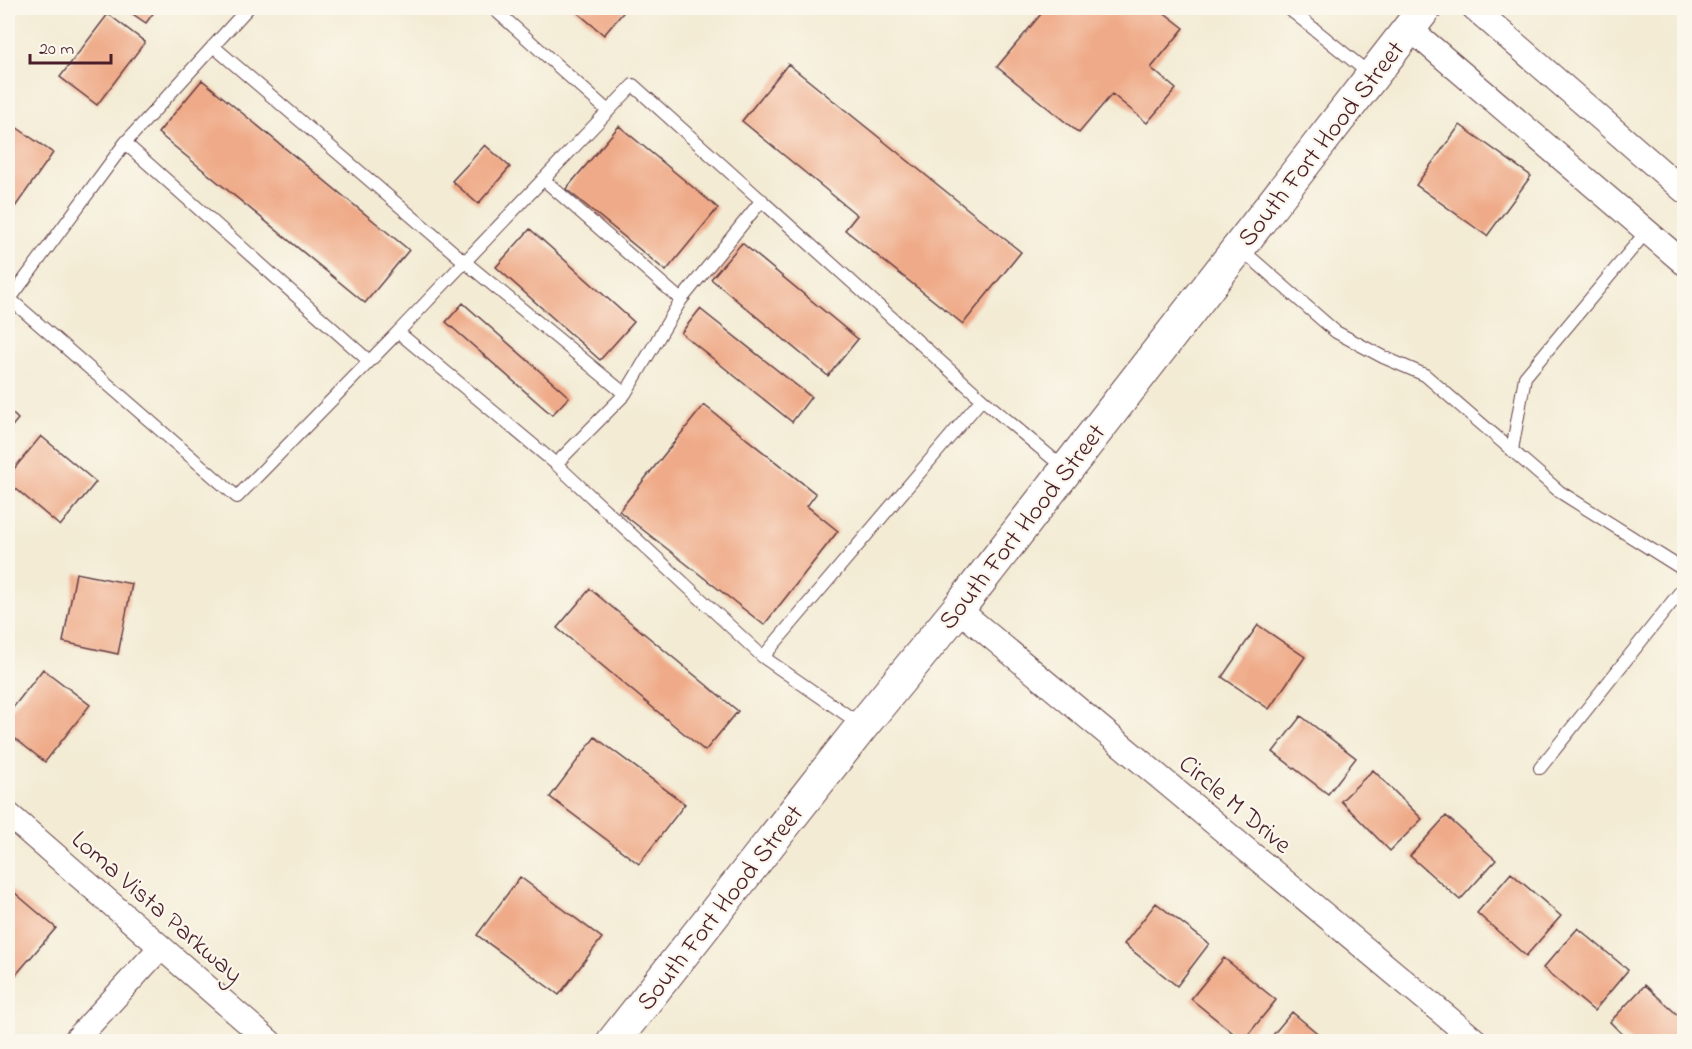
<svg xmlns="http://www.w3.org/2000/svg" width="1692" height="1049" font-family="'Indie Flower',sans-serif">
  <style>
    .building { fill: #efab89 }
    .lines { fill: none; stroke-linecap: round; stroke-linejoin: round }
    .service-casing { stroke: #633e44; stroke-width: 14 }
    .minor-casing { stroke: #633e44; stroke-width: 26 }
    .trunk-casing { stroke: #633e44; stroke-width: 35 }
    .service { stroke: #fff; stroke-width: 12 }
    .minor { stroke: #fff; stroke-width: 24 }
    .trunk { stroke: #fff; stroke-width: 33 }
    .labels { text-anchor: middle; stroke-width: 4.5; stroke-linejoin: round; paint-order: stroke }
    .street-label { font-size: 26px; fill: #4a1f2b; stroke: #fbf7ec }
  </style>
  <rect width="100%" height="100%" fill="#fbf7ec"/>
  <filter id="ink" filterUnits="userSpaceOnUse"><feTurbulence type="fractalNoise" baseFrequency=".0167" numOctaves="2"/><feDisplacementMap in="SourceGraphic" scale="12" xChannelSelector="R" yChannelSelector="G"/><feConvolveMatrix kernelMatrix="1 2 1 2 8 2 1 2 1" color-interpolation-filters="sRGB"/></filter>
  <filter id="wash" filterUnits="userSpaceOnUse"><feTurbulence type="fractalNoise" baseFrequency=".008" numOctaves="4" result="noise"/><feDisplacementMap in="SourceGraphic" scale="24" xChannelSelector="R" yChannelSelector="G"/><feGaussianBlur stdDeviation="1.35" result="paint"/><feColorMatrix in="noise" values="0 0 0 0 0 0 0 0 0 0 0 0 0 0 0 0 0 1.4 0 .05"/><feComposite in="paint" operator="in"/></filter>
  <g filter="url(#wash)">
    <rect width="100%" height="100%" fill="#f3ebd4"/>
    <g id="blocks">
      <path class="building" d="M124,8H157L146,23Z
        M572,8H627L604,35Z
        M1046,8H1158L1184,28L1151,68L1176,89L1147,123L1112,94L1079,133L997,67Z
        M108,14L145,42L97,105L60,77Z
        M788,64L1021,252L963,324L845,230L857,215L742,121Z
        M202,80L409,250L365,303L158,133Z
        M13,125L53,153L8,217V134Z
        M1460,125L1531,176L1487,236L1416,185Z
        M619,126L718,208L666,271L566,189Z
        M485,145L510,167L478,204L452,181Z
        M530,229L634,322L600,360L496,267Z
        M742,243L858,339L828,376L711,279Z
        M463,303L569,397L552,415L446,322Z
        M700,309L811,397L792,422L681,333Z
        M704,405L816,494L807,506L838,531L764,625L619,511Z
        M8,409L18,419L8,431Z
        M41,436L96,482L60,526L8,482V476Z
        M76,573L132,584L118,654L63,642Z
        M590,589L738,711L705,751L557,628Z
        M1258,625L1305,657L1269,709L1222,677Z
        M43,669L90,705L45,762L8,733V714Z
        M1301,716L1356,758L1328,794L1273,752Z
        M595,737L685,804L639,864L550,797Z
        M1373,770L1422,819L1390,851L1341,801Z
        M1446,816L1496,860L1460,900L1410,856Z
        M1511,873L1561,916L1526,956L1477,913Z
        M520,877L602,938L559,995L477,935Z
        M8,887L56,928L8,984Z
        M1156,903L1209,944L1177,986L1124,944Z
        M1578,928L1628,970L1594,1011L1543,968Z
        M1224,958L1276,1000L1243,1041L1191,999Z
        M1645,985L1684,1021V1039L1682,1042H1630L1610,1022Z
        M1292,1012L1328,1042H1267Z"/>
    </g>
  </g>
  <g filter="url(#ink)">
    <use href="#blocks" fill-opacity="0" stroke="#633e44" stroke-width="1.5"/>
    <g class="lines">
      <g class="service-casing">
        <path id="service" d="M493,8L608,111
          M1288,8L1371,75
          M213,46L465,262L625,394
          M125,143L248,8
          M543,179L681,300
          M1241,249L1336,332L1383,357L1425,375L1560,492L1684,570
          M369,361L125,143L10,299L237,497L398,332
          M1512,450L1525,377L1647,231
          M556,464L625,394L681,300L762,200
          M763,657L982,399
          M860,724L763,657L556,464L398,332L633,85L982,399L1065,469
          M1540,768L1684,587"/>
      </g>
      <g class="minor-casing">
        <path id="minor" d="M1474,8L1684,191
          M1409,28L1684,263
          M958,609L1477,1042
          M8,814L270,1042
          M74,1042L161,947"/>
      </g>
      <g class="trunk-casing">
        <path id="trunk" d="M613,1042L862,726L958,609L1425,8"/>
      </g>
      <use href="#service" class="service"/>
      <use href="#minor" class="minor"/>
      <use href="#trunk" class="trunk"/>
    </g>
  </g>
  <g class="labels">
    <g class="street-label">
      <text transform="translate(1320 143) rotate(-52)" y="9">South Fort Hood Street</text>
      <text transform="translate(1021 526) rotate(-52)" y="9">South Fort Hood Street</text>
      <text transform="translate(1236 803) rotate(40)" y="9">Circle M Drive</text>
      <text transform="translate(158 906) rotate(41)" y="9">Loma Vista Parkway</text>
      <text transform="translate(719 907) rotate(-52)" y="9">South Fort Hood Street</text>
    </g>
  </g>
  <rect width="1692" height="1049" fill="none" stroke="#fbf7ec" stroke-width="30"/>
  <path d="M30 54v9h81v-9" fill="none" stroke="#4a1f2b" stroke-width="3"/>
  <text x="39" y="54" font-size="18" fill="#4a1f2b" stroke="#fbf7ec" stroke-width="4.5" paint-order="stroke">20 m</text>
</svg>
